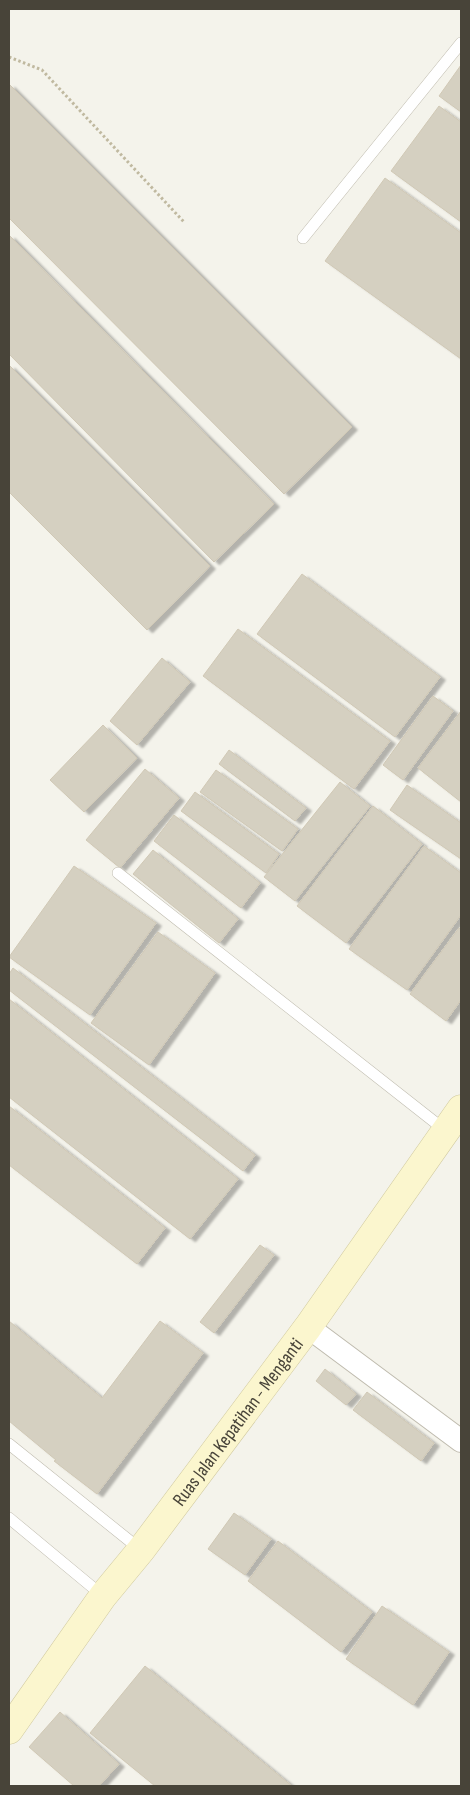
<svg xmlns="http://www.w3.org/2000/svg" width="470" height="1795" font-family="'Sofia Sans Condensed',sans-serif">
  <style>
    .building { fill: #d5d0c1; stroke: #d0c8b5; filter: url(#shadow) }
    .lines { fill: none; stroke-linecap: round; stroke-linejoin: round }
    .lane-casing { stroke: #bfbbae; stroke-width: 12 }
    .street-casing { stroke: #bfbbae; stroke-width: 24 }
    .secondary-casing { stroke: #d0c99e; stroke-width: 29 }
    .path { stroke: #c0b9a0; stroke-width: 3; stroke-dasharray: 2.5 2.5; stroke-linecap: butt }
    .lane { stroke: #fff; stroke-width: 11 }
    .street { stroke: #fff; stroke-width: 22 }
    .secondary { stroke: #fbf6ce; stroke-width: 28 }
    .labels { text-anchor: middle; stroke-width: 5; stroke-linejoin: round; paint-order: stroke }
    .street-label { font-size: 19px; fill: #484439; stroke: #fff }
  </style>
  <defs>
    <filter id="shadow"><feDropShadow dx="5.5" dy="3" stdDeviation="1" flood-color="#0004"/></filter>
  </defs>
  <rect width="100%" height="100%" fill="#f4f3eb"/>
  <path class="building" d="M461,65V112L439,96Z
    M9,84L352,427L284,494L9,218Z
    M439,106L461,122V222L391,171Z
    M385,178L461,233V359L325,261Z
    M9,235L274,504L214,562L9,354Z
    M9,365L210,566L147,630L9,492Z
    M302,574L440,677L395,737L257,634Z
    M238,629L390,741L354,789L203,676Z
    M162,658L190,682L137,745L110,721Z
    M433,696L453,711L403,780L383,765Z
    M461,711V802L418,768Z
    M103,725L137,758L84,812L50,780Z
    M229,750L306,808L295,821L219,764Z
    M145,769L179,798L120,868L86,840Z
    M216,770L298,829L282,851L200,792Z
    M340,782L370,806L295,901L264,877Z
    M407,785L461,823V859L390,810Z
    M195,792L279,854L266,873L181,811Z
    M373,806L422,844L346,943L297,906Z
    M174,815L260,883L241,908L154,841Z
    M424,846L461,873V915L407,990L349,949Z
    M153,850L238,919L219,943L133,874Z
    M74,866L156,923L90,1015L9,957Z
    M459,928L461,929V1000L446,1021L410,994Z
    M158,932L215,973L149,1065L91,1023Z
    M13,968L255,1155L243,1171L9,990V974Z
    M9,999L238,1179L190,1239L9,1097Z
    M9,1106L165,1228L137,1264L9,1165Z
    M260,1245L274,1255L214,1333L200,1322Z
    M9,1321L102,1398L160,1321L203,1353L97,1494L54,1461L56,1460L9,1421Z
    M325,1369L356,1394L346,1405L316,1381Z
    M367,1392L434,1443L421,1461L353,1410Z
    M234,1513L271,1539L245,1575L208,1549Z
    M278,1541L372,1612L341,1652L248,1581Z
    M382,1606L449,1652L413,1705L346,1659Z
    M145,1666L292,1786H155L90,1733Z
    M60,1712L119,1764L99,1786H74L29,1747Z"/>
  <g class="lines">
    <g class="lane-casing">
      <path id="lane" d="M303,238L461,43
        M118,873L446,1131
        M9,1444L141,1550
        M9,1518L103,1596"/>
    </g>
    <g class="street-casing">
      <path id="street" d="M308,1327L461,1441"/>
    </g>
    <g class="secondary-casing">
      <g id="secondary">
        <path id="s1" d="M9,1730L103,1596L141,1550L308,1327L461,1109"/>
      </g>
    </g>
    <path class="path" d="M9,57L42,70L184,222"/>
    <use href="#lane" class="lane"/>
    <use href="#street" class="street"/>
    <use href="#secondary" class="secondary"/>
  </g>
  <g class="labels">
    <g class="street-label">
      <text dy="7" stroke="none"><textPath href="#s1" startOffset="384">Ruas Jalan Kepatihan - Menganti</textPath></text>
    </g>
  </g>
  <rect width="470" height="1795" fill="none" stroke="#484439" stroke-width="20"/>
</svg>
